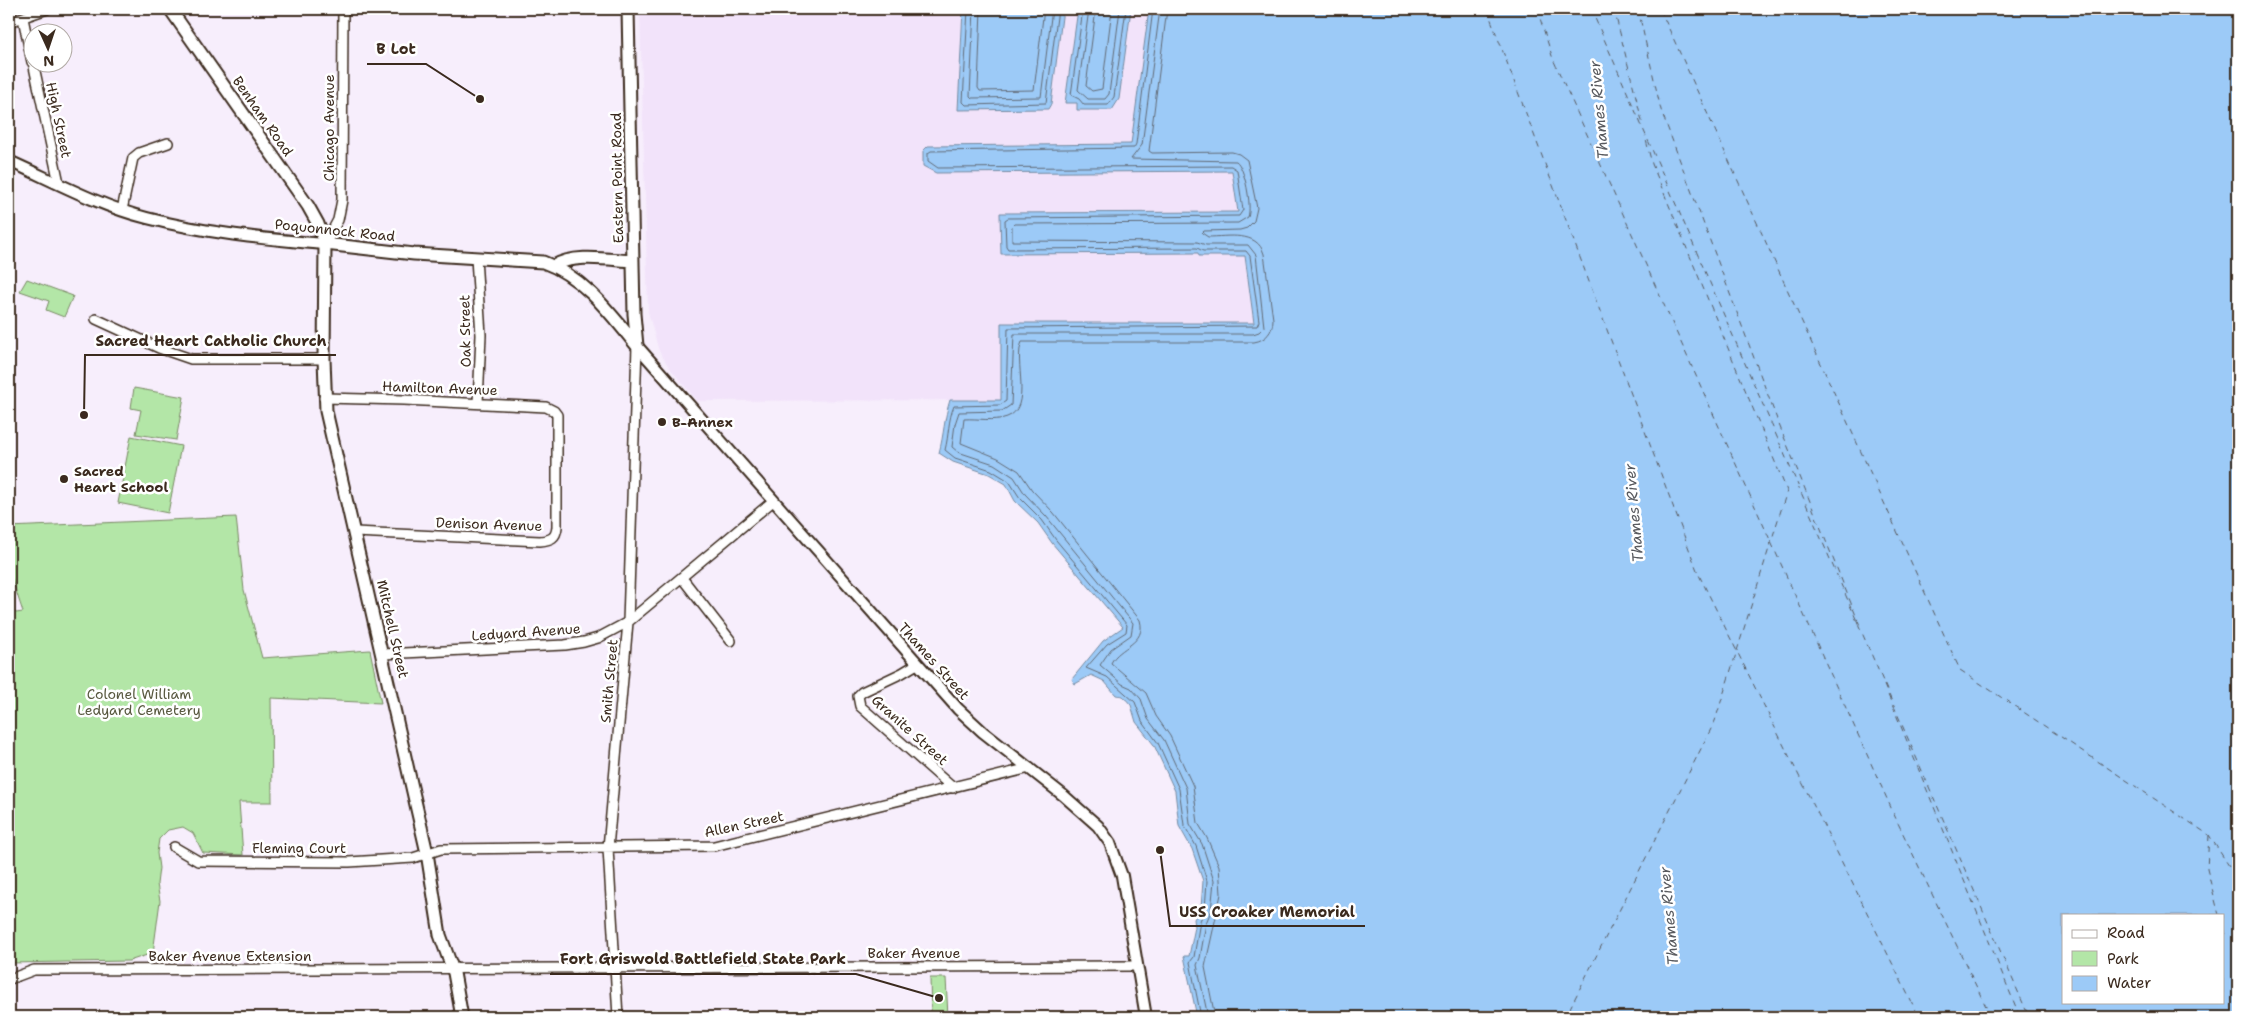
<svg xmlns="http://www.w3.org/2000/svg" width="2247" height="1026" font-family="'Shantell Sans',sans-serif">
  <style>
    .built { fill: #f2e3fa }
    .green { fill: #b3e6a7; stroke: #778862 }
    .water { fill: #9ccaf7; stroke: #758aa0; fill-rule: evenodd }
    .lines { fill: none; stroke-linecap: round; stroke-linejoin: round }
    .shore { stroke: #626a75; stroke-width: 1 }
    .ferry { stroke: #585a5f; stroke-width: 1; stroke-dasharray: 6 5; stroke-linecap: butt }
    .minor-casing { stroke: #3b2a1e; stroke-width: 12 }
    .tertiary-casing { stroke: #3b2a1e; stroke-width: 14 }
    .secondary-casing { stroke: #3b2a1e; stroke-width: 15 }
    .minor { stroke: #fff; stroke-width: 9 }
    .tertiary { stroke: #fff; stroke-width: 10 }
    .secondary { stroke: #fff; stroke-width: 11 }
    .poi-dot { fill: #3b2a1e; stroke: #fff; stroke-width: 2 }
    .labels { text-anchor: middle; stroke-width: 5; stroke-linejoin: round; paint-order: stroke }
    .street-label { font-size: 14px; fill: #3b2a1e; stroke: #fff }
    .poi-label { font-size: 14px; font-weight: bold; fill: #3b2a1e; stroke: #fff; text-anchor: start }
    .park-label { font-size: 14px; fill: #595940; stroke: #fff }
    .water-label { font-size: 15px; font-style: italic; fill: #585a5f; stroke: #fff }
    .leader { fill: none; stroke: #3b2a1e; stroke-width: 2 }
    .callout-dot { fill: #3b2a1e; stroke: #fff; stroke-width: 2 }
    .callout-label { font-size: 15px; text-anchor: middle; font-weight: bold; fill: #3b2a1e; stroke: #fff; stroke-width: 5; stroke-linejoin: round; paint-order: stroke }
  </style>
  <rect width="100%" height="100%" fill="#f7eefc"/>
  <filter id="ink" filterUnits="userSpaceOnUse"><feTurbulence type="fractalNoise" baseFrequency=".02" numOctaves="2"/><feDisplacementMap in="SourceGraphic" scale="10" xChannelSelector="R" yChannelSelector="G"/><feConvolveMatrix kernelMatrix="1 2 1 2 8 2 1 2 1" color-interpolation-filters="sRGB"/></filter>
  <g filter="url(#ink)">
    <path class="built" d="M640,9H963L958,110L1048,109L1051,104L1063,9H1078L1065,102L1077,103V110L1119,99L1131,9H1149L1131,144L928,146L923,166L937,173L1232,171L1238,212L1001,213V253H1199V256H1245L1254,323H1002L1001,400L697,401L669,367L659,351L648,312Z"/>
    <path class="green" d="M27,279L73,296L64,317L46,310L49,301L20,291Z
      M134,388L184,397L176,440L136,434L141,410L131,408Z
      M131,436L181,446L168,513L118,503Z
      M236,517L244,590L262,658L370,650L381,703L271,698L272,802H239L243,855L203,853L193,833L183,827L168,830L159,839L157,853L159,868L157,884L160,901L153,953L129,961L9,963V607L16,613L23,612L9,570V527Z
      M930,978H946L948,1017H931Z"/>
    <path class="water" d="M963,9H1063L1051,104L1048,109L958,110Z
      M1078,9H1131L1119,99L1112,110H1077V103H1065Z
      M1149,9H2238V1017H1197L1184,956H1189L1195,927L1194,919L1201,908L1203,881L1192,849L1179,826L1175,791L1154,745L1136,722L1131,705L1123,696L1116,695L1104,681L1091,675L1075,684L1072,679L1103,641L1123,627L1052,543L1038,523L1015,501L1006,484L989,474L953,462L939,453C944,434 944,419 950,400H1001V323H1254L1245,256H1199L1198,253L1001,254L1000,213L1238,212L1232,171L936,173L923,166V151L928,146L1131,144ZM2063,915H2223V1002H2063Z"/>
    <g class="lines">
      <path class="shore" d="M968,9L963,102L966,105L1046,103L1058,9
        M974,9L970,96L972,98L1041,97L1052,9
        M981,9L978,88L980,91L1034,90L1044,9
        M1083,9L1071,95L1079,99L1084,105H1108L1114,97L1126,9
        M1089,9L1078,90L1088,99H1105L1109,94L1120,9
        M1096,9L1086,86L1092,91L1102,89L1112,9
        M1153,9L1136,144L1134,148L931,151L928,153V161L938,168L1231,166L1237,170L1243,210L1239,216L1008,218L1005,220L1006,246L1008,249L1197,248L1203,251H1246L1250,256L1259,321L1257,326L1008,328L1006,401L1000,405L954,406C948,420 949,435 945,450L955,458L991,470L1009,481L1020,498L1042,520L1056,540L1127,625L1126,632L1107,644L1086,668L1107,677L1135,702L1142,721L1158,743L1179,789L1184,825L1196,846L1207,881L1205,909L1200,921L1194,957L1190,962L1201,1017
        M1160,9L1142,145L1131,159L1236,161C1245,167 1252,207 1248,217L1238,223L1014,224L1012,226V241L1197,242L1206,245H1248L1256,255L1264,327L1259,332L1253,334H1014L1011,405L1002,411L959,412L955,424L952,447L958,452L994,464L1014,477L1025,494L1046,516L1133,623L1131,635L1111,649L1100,665L1122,684L1131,688L1141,699L1148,719L1164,740L1186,788L1190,824L1202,844L1214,881L1211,911L1206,923L1200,958L1197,965L1208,1017
        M1167,9L1149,151L1152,153L1232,152L1239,154L1247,160L1257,208L1254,221L1247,228L1240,230L1204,231L1202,233L1208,237C1227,237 1257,230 1264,254L1273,319C1273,332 1266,340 1254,342H1022C1013,360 1033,408 1007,417C994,422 978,418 964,419L961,443L998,458L1019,471L1032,490L1053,512L1140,620C1147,644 1119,646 1111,663L1146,693L1156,716L1170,736L1193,786L1198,823L1207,838L1219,866L1221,894L1205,967L1215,1017"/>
      <path class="ferry" d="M1487,9L1698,573L1919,1017
        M1537,9L1553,59L1897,821L1991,1017
        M1591,9L2029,1017
        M1614,9L1643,125
        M1638,9L1661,110L1778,422L1861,628
        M1660,9L1960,670L2209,835L2231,869L2238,903
        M1884,685L2020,1017
        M2209,835L2207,869L2219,915
        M2223,929L2225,934
        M1562,1017L1570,1008L1715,721L1787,491L1652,164L1645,136"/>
      <g class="minor-casing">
        <path id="minor" d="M23,18L32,62
          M9,22L47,9
          M33,62L59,183
          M122,210L133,158L139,153L168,143
          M325,244L338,220L342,200L343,9
          M476,258L481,335L478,403
          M96,319L159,348L191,359H324
          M324,398L404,400L546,407L554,411L557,415V527C556,538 551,540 540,541L355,532
          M682,578L731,641
          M383,654L565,645L584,642L598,638L628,622L773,501
          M917,664L902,673L862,692L858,696L860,706L953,788
          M174,847L198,861L349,862L413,858L441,849L714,846L1030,768
          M10,979L34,970L1137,966
          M618,1017L608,848L628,622L637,346"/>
      </g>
      <g class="tertiary-casing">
        <path id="tertiary" d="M9,161C54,181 99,206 147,218C204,233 265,239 325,244
          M637,346L958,709L983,732L1063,795L1098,826L1110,843L1122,876L1146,1017"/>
      </g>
      <g class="secondary-casing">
        <path id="secondary" d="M170,9L308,206L318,224L325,244L324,359L326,411L427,853L440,935L454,973L462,1017
          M628,9L634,314L637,346
          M325,244L414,254L543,262C583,276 611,314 637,346
          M554,266C575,253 610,260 633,261"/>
      </g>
      <use href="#minor" class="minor"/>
      <use href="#tertiary" class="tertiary"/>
      <use href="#secondary" class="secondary"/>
    </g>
  </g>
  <g class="poi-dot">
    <circle cx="662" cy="422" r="5"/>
    <circle cx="64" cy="479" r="5"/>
  </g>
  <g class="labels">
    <g class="street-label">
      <text transform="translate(263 116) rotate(55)" y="5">Benham Road</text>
      <text transform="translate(59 120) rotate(78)" y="5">High Street</text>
      <text transform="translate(329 128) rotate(-90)" y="5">Chicago Avenue</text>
      <text transform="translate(617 178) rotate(-91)" y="5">Eastern Point Road</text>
      <text transform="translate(335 230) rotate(6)" y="5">Poquonnock Road</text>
      <text transform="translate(465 331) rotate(-91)" y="5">Oak Street</text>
      <text transform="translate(440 388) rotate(2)" y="5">Hamilton Avenue</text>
      <text transform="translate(489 524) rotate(2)" y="5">Denison Avenue</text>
      <text transform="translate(393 629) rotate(77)" y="5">Mitchell Street</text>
      <text transform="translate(526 632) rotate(-4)" y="5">Ledyard Avenue</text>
      <text transform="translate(934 661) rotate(48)" y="5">Thames Street</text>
      <text transform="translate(609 681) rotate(-85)" y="5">Smith Street</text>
      <text transform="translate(910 730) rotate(42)" y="5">Granite Street</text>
      <text transform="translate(744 824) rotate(-12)" y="5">Allen Street</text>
      <text x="299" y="853">Fleming Court</text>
      <text x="914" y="958">Baker Avenue</text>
      <text x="230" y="961">Baker Avenue Extension</text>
    </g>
    <g class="poi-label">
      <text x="672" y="427">B-Annex</text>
      <text x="74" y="476">Sacred<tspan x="74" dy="16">Heart School</tspan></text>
    </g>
    <g class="park-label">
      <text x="139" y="699">Colonel William<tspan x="139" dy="16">Ledyard Cemetery</tspan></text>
    </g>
    <g class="water-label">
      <text transform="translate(1599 110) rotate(-95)" y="5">Thames River</text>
      <text transform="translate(1634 513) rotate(-95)" y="5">Thames River</text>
      <text transform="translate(1669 916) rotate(-95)" y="5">Thames River</text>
    </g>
  </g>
  <path class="leader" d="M480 99L426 64H367M84 415L85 355H336M1160 850L1170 926H1365M939 998L856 974H550"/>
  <g class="callout-dot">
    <circle cx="480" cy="99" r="5"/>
    <circle cx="84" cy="415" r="5"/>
    <circle cx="1160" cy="850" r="5"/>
    <circle cx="939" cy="998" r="5"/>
  </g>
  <g class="callout-label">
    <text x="396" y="54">B Lot</text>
    <text x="211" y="346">Sacred Heart Catholic Church</text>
    <text x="1267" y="917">USS Croaker Memorial</text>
    <text x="703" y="964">Fort Griswold Battlefield State Park</text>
  </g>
  <rect width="2247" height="1026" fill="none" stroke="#fff" stroke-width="30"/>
  <rect x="15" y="15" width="2217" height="996" fill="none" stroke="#3b2a1e" stroke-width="2" filter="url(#ink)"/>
  <rect x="2062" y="914" width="162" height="90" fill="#ffffff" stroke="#b1aaa5"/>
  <rect x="2072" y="930" width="25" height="8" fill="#ffffff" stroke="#b1aaa5"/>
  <text x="2107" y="938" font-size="15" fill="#3b2a1e">Road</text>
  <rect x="2072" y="951" width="25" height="15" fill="#b3e6a7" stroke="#b1aaa5"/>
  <text x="2107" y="964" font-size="15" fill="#3b2a1e">Park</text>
  <rect x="2072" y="976" width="25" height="15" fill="#9ccaf7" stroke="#b1aaa5"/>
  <text x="2107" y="988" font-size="15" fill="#3b2a1e">Water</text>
  <g transform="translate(48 48) rotate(177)"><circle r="24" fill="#ffffff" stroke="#b1aaa5"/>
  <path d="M0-4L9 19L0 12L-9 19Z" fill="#3b2a1e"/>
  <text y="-8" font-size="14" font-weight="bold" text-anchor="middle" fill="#3b2a1e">N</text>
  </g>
</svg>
